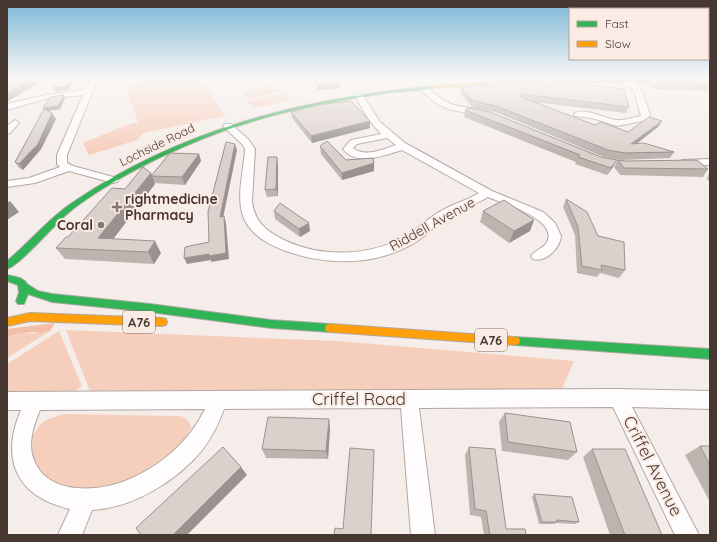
<svg xmlns="http://www.w3.org/2000/svg" width="717" height="542" font-family="Quicksand,sans-serif">
  <style>
    .green { fill: #f6cebc }
    .forest { fill: #f2bea6 }
    .lines { fill: none; stroke-linecap: round; stroke-linejoin: round }
    .street-casing { stroke: #b2a8a3; stroke-width: 2 }
    .fast-casing { stroke: #b2a8a3; stroke-width: 2 }
    .slow-casing { stroke: #b2a8a3; stroke-width: 2 }
    .street { fill: #fefcfc; fill-rule: evenodd }
    .fast { fill: #30b455; fill-rule: evenodd }
    .slow { fill: #ff9f0a; fill-rule: evenodd }
    .wall { fill: #bcb4af }
    .shaded-wall { fill: #99928f }
    .building { fill: #dbd1cc; stroke: #99928f }
    .poi-dot { fill: #837771; stroke: #faebe4; stroke-width: 1.5 }
    .labels { text-anchor: middle; stroke-width: 4; stroke-linejoin: round; paint-order: stroke }
    .far-street-label { font-size: 12px; fill: #463730; stroke: #faebe4 }
    .shield { fill: #faebe4; stroke: #7c6d66; stroke-width: 1 }
    .shield-label { font-size: 13px; font-weight: bold; fill: #463730 }
    .poi-label { font-size: 14px; font-weight: bold; fill: #463730; stroke: #faebe4; text-anchor: start }
    .street-label { font-size: 14px; fill: #463730; stroke: #faebe4 }
    .near-street-label { font-size: 17px; fill: #463730; stroke: #faebe4 }
  </style>
  <rect width="100%" height="100%" fill="#f5ede9"/>
  <path class="green" d="M158,78H201L225,116L143,133L137,140L89,155L83,143L129,124L138,122L124,83Z
    M274,85L281,91L249,99L242,92Z
    M283,93L290,100L255,108L246,102Z
    M66,330L337,341L574,361L561,391L91,394Z
    M50,331L7,358V338C22,331 35,335 50,331Z
    M59,331L82,386L71,394L7,395V364Z
    M63,414L180,416C187,418 190,421 191,428L179,446L139,476L124,484L86,491L49,483L37,470L33,456L32,437L39,426L46,420Z"/>
  <path class="forest" d="M55,323L50,331L41,333L32,332L13,335L7,338V329Z"/>
  <g class="lines">
    <g class="street-casing">
      <path id="street" d="M91,78H98L67,155V163L73,166L117,178L118,180L117,182L113,183L69,171L35,183L7,187V181L29,178L60,167L57,164V155L83,95L45,99L7,110V104L45,95L85,90Z
        M454,78H461L468,85L467,87H461Z
        M626,79H632L642,90L650,115L648,120L617,126L592,118L575,116L574,114C582,106 606,119 616,120C624,121 634,117 641,116L634,91L626,83Z
        M422,87H428C447,108 459,106 485,110L489,113L485,116C459,111 439,112 421,89Z
        M356,94H362L380,122L405,143L492,191L543,212L555,223L561,236C560,248 546,263 533,259L531,256C535,250 544,248 547,242C559,219 501,203 488,197C475,205 460,209 447,217C436,224 427,235 416,242C377,266 328,266 286,251C269,245 249,234 243,216C236,196 244,169 245,149L242,144L225,128L223,126L225,124H231L249,140L255,149L252,202C255,223 267,232 286,241C323,258 371,256 406,236C418,229 428,218 441,211C453,204 467,200 479,193L402,150C385,155 357,167 343,149L351,140L381,134L369,120L355,96ZM387,138L396,145C384,149 364,158 353,148L357,144Z
        M15,120L19,123L10,133L7,134V126Z
        M710,159V165L682,166L677,163L682,160Z
        M618,389L710,391V409L632,407L699,535H675L613,407L419,408L435,535H411L401,408L224,409C219,423 212,437 203,449C177,481 133,508 92,510L82,535H58L70,509C16,497 0,459 21,410H7V392ZM205,409C189,442 160,467 125,481C97,492 47,495 34,460C27,443 34,425 40,410Z"/>
    </g>
    <g class="fast-casing">
      <path id="fast" d="M559,80H710V82H559Z
        M433,86H435V88C419,91 403,91 387,93C371,95 354,98 339,101C261,114 185,141 117,180C100,190 82,201 67,214C54,225 20,265 7,269V261C29,243 48,219 72,203C183,128 302,99 433,86Z
        M7,275L20,278L25,281L27,284L38,291L52,294L150,304L271,320L330,324L334,325L335,328L334,331L330,332L271,328L150,312L52,302L28,294L24,304H18L16,301L19,293L18,285L7,281Z
        M515,337L710,349V359L515,345L511,344L510,341L511,338Z"/>
    </g>
    <g class="slow-casing">
      <path id="slow" d="M561,80H563V82L487,84L433,88L431,87L433,86L487,82Z
        M30,313L162,318L166,319L167,322L166,325L162,326L30,321L7,326V318Z
        M330,324L515,337L519,338L520,341L519,344L515,345L330,332L326,331L325,328L326,325Z"/>
    </g>
    <use href="#street" class="street"/>
    <use href="#fast" class="fast"/>
    <use href="#slow" class="slow"/>
  </g>
  <path class="wall" d="M314,78H337L340,88L318,90L314,80Z
    M476,78H537L479,80Z
    M651,79H710V91L653,89L648,85Z
    M489,83L629,107L626,113L533,102L595,125L628,132L662,121L658,127L636,144L674,152L670,158L621,160L604,157L495,112L472,107L460,93L461,87L489,86Z
    M65,98L60,109L48,111L52,113L56,119L41,149L23,170L19,168L15,162L44,109Z
    M465,110L613,167L607,175L575,164L576,162L464,117Z
    M291,112L370,128L312,143L292,118Z
    M320,146L346,160L374,171L342,180L321,154Z
    M199,154L201,161L185,185L155,183V184L113,239L161,253L154,264L65,259L56,248L125,189L151,173V175Z
    M618,160L625,161L708,169L703,177L620,175L614,167Z
    M278,164V196L267,197L265,190Z
    M710,170V182L707,179Z
    M566,199L598,236L625,270L619,278L600,273L597,277L577,273L575,235L563,207Z
    M274,211L310,231L300,237L275,219Z
    M483,211L534,220L530,231L509,243L480,222Z
    M505,413L577,452L568,460L502,451L499,422Z
    M330,428L328,459L266,458L262,449Z
    M700,446H710V502L685,455Z
    M469,447L506,529L526,535H484L481,517L470,515L465,455Z
    M592,449L662,535H610L583,457Z
    M534,494L579,522L575,524L556,523L554,524H539L532,497Z"/>
  <path class="shaded-wall" d="M33,78L37,84L7,102V94Z
    M71,78H75L69,90L55,92L53,88Z
    M340,82V88L318,90V84Z
    M64,95L65,98L60,109L45,111L43,108Z
    M52,113L56,119L41,149L23,170L19,164Z
    M370,121V128L312,143L311,136Z
    M662,121L658,127L627,151L631,144Z
    M235,144L237,150L222,223L220,217Z
    M199,154L201,161L185,185L182,177Z
    M277,157L278,164V196L276,189Z
    M617,160L613,167L607,175L611,168Z
    M374,163V171L342,180V173Z
    M151,173L155,184L105,250L98,238Z
    M10,201L19,212L7,220V203Z
    M224,216L226,223L229,259L211,262V260L187,264L184,258L209,254Z
    M534,220L530,231L509,243L514,231Z
    M309,223L310,231L300,237L299,229Z
    M155,241L161,253L154,264L148,252Z
    M329,419L330,428L328,459L326,451Z
    M241,467L247,475L187,535H173Z"/>
  <path class="building" d="M7,78H33L7,94Z
    M59,78H71L67,86L53,88Z
    M315,78H337L340,82L318,84Z
    M651,79H710V85L656,83Z
    M551,80L624,89L629,107L521,94V97L595,125L601,122L628,132L649,117L662,121L631,144L644,143L674,152L625,153L608,150L496,106L473,101L461,87L492,85L489,83Z
    M64,95L58,106L43,108L50,97Z
    M351,101L370,121L311,136L291,112L318,105Z
    M470,108L490,112L601,157L617,160L611,168L578,157L580,155L465,110Z
    M44,109L52,113L38,144L19,164L15,162Z
    M327,141L346,160L373,158L374,163L342,173L320,146Z
    M226,142L235,144L220,217L224,216L226,253L209,256V254L184,258L185,247L209,242L208,212Z
    M170,153L199,154L182,177L151,176Z
    M268,157H277L276,189L265,190Z
    M618,160L625,161L697,160L708,169L624,168Z
    M143,167L151,173L98,238L155,241L148,252L56,248L66,237H68L112,188L125,189Z
    M566,199L587,212L598,236L624,242L625,270L601,265L602,270L582,266L578,227Z
    M504,200L534,220L514,231L483,211Z
    M280,203L309,223L299,229L274,211Z
    M505,413L570,422L577,452L508,442Z
    M268,417L329,419L326,451L262,449Z
    M700,446H710V465Z
    M223,447L241,467L173,535H141L136,528Z
    M469,447L495,449L506,529H525L526,535H490L486,511L475,509Z
    M350,448L374,450L371,535H334L335,528L343,529Z
    M592,449H625L662,535H625Z
    M534,494L572,497L579,522L557,520V522H542Z"/>
  <linearGradient id="sky" x2="0" y2="1"><stop stop-color="#79b7d6"/><stop offset="0.51" stop-color="#faf7f5"/><stop offset="1" stop-color="#faf7f5" stop-opacity="0"/></linearGradient>
  <rect width="717" height="153" fill="url(#sky)"/>
  <g class="poi-dot">
    <path d="M115 201h4v4h4v4h-4v4h-4v-4h-4v-4h4z"/>
    <circle cx="101" cy="225" r="4"/>
  </g>
  <g class="labels">
    <g class="far-street-label">
      <text transform="translate(157 145) rotate(-26)" y="4">Lochside Road</text>
    </g>
    <g class="shield">
      <rect x="123" y="311" width="32" height="22" rx="3"/>
      <rect x="475" y="329" width="32" height="22" rx="3"/>
    </g>
    <g class="shield-label">
      <text x="139" y="327">A76</text>
      <text x="491" y="345">A76</text>
    </g>
    <g class="poi-label">
      <text x="125" y="204">rightmedicine<tspan x="125" dy="16">Pharmacy</tspan></text>
      <text x="93" y="230" text-anchor="end">Coral</text>
    </g>
    <g class="street-label">
      <text transform="translate(432 224) rotate(-29)" y="5">Riddell Avenue</text>
    </g>
    <g class="near-street-label">
      <text x="359" y="405">Criffel Road</text>
      <text transform="translate(653 466) rotate(63)" y="6">Criffel Avenue</text>
    </g>
  </g>
  <rect width="717" height="542" fill="none" stroke="#463730" stroke-width="16"/>
  <rect x="569" y="8" width="140" height="52" fill="#faebe4" stroke="#b2a39c"/>
  <rect x="577" y="21" width="20" height="6" fill="#30b455" stroke="#b2a39c"/>
  <text x="605" y="28" font-size="12" fill="#463730">Fast</text>
  <rect x="577" y="41" width="20" height="6" fill="#ff9f0a" stroke="#b2a39c"/>
  <text x="605" y="48" font-size="12" fill="#463730">Slow</text>
</svg>
